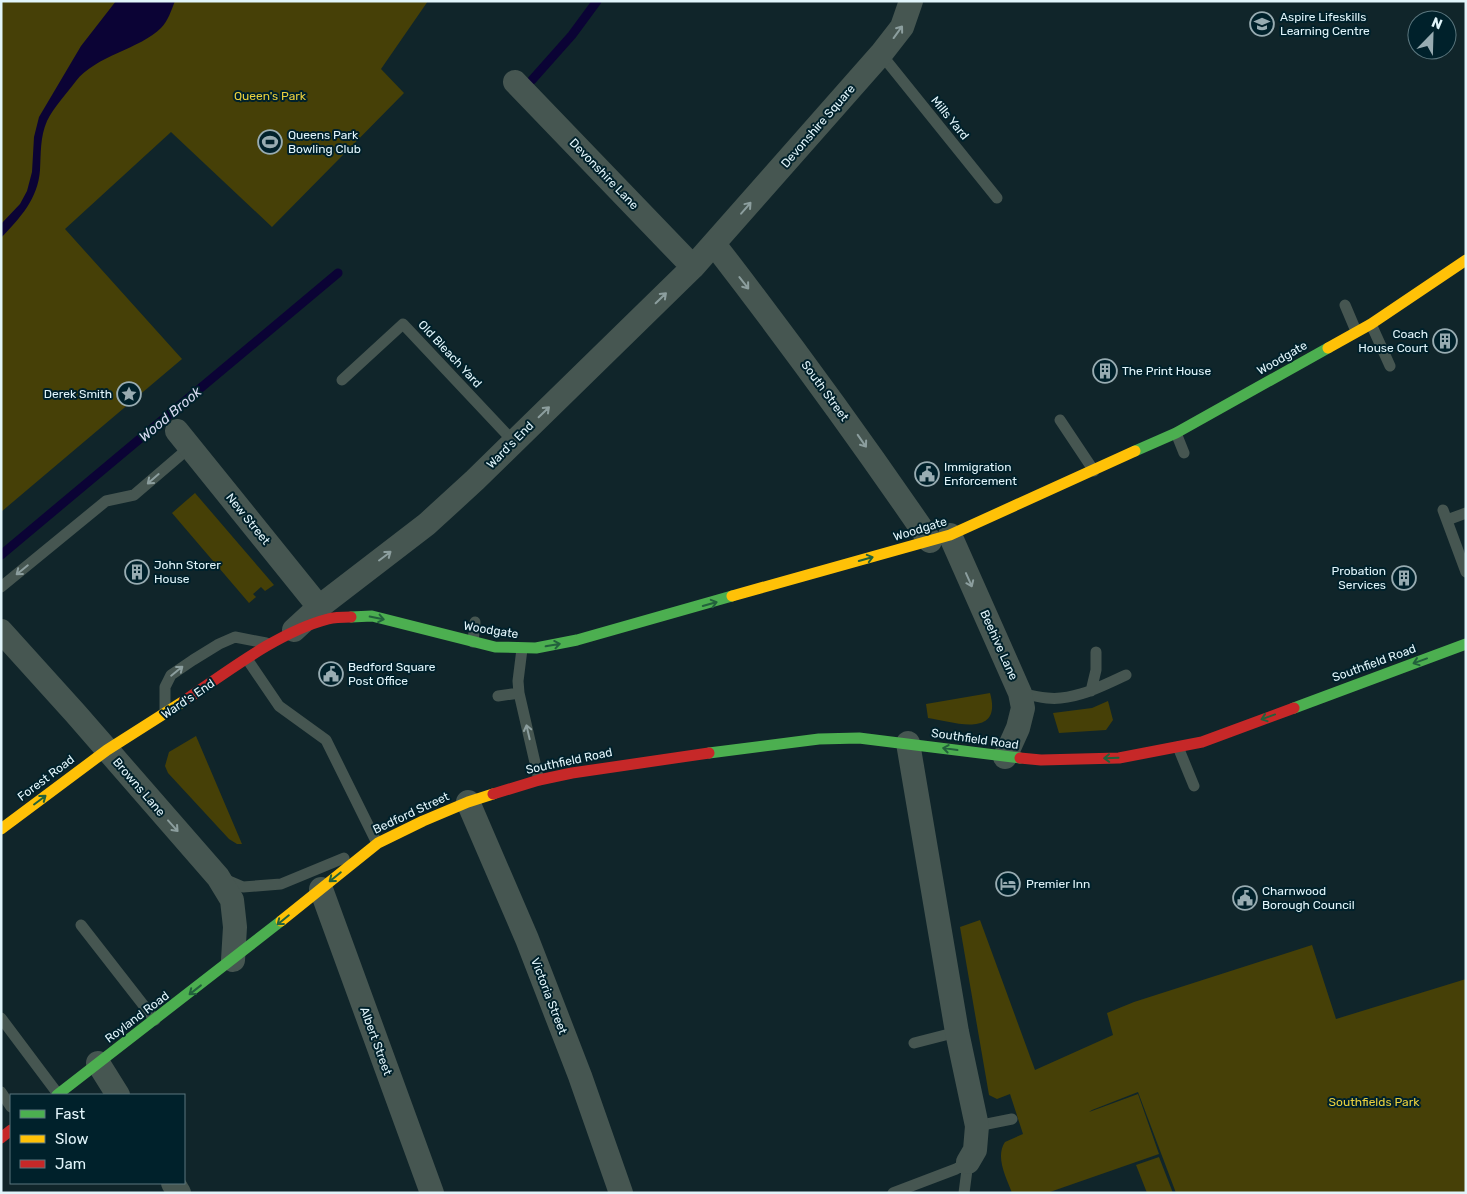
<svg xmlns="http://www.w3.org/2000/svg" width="1467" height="1194" font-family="Rubik,sans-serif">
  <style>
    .green { fill: #464007 }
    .water { fill: #0b0335 }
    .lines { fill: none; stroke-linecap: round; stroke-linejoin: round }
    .stream { stroke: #0b0335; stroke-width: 9 }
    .lane { stroke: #465651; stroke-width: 11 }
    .street { stroke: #465651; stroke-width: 24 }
    .fast { stroke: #4caf50; stroke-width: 11 }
    .slow { stroke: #ffc107; stroke-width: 11 }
    .jam { stroke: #c62828; stroke-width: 11 }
    .oneway { stroke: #8c9e9e }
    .oneway2 { stroke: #22613c }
    .labels { text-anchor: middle; stroke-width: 4; stroke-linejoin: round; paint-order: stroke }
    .poi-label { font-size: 12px; fill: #e1f5fb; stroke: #00212b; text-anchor: start }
    .park-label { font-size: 12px; fill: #e9d03d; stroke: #00212b }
    .street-label { font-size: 12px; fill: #e1f5fb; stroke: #00212b }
    .water-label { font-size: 14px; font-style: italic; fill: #d5d9f0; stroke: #00212b }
  </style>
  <rect width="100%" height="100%" fill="#10252a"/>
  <path class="green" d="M1,1H428L381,69L404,93L272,227L171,132L65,229L182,359L1,512Z
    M195,493L274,585L265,591L261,587L253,594L256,597L249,603L172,513Z
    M990,693C1003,739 953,722 928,718L926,704Z
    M1108,701L1113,720L1106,730L1059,733L1053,713L1092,708Z
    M196,736L242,844H237L229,839L168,773L165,766L169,752Z
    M980,920L1035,1070L1113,1035L1107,1013L1134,1002L1312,945L1336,1019L1466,979V1193H1176L1138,1092L1092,1110L1089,1112L1138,1094L1159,1154L1047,1193H1012C1006,1177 995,1157 1005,1142L1023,1134L1010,1094L997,1099L989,1095L960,927Z
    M1159,1157L1173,1193H1147L1136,1165Z"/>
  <path class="water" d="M116,1H175C171,11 168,21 161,28C140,49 95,56 76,81C68,92 53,108 47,121C40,137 41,153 40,170C38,199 20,218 1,238V224L20,204L27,191L32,172L34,137L39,117L81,46Z"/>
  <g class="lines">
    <path class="stream" d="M532,80L572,35L597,1
      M1,555L338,273"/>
    <path class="lane" d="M881,54L997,198
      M1345,305L1356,331
      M1371,324L1390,366
      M342,380L403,324L514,442
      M1060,420L1094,471
      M1176,433L1184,453
      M1443,510L1466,572
      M1447,520L1466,513
      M1,587L106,501L134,495L190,447
      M473,642L475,622
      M522,649L518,681L519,693L539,780
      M247,659L279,706L326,740L377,843
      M1091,691L1096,670V652
      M1020,693C1029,695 1038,697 1047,698C1075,701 1101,686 1126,675
      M498,696L519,693
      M165,711V687L171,675L193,660L219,644L235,637L266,643
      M1178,747L1194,786
      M222,878L243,887L281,884L344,858
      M81,925L155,1020
      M1,1018L58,1094
      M914,1043L957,1032
      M1,1092L11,1107
      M977,1126L1012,1119
      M893,1193L956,1169L968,1162
      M964,1193L968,1162"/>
    <path class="street" d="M515,82L693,267
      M714,244C789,341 861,440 930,541
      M177,431L319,607
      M950,535L1020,693L1023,708L1018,728L1005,757
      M294,630L319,607L427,524L475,480L693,267L881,54L902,27L911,1
      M1,631L76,714L218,877L232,900L235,927L233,960
      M908,743L957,1032L977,1126L975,1150L968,1162
      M468,802L527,939L580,1076L621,1193
      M321,889L432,1193
      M98,1063L118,1095
      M173,1183L179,1193"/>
    <path class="fast" d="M1135,451L1176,433L1328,348
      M351,617L372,616L495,647L536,648L577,640L732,596
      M1294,708L1466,644
      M709,753L819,739L859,738L1020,758
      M57,1095L281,921"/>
    <path class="slow" d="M1328,348L1371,324L1466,260
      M732,596L950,535L1135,451
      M1,829L107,750L184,701
      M281,921L378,843L423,821L468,802L493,794"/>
    <path class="jam" d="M184,701C227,672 278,632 328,619C335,617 343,617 351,617
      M1020,758L1041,760L1119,758L1202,742L1294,708
      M493,794L539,780L572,773L709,753
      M1,1138L11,1130"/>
  </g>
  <defs><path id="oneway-shaft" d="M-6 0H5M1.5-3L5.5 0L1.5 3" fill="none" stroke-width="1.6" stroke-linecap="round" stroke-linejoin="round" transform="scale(1.25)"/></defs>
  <g class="oneway">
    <use href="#oneway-shaft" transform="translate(898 32) rotate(-54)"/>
    <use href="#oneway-shaft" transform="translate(746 208) rotate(-49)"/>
    <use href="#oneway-shaft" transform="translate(744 283) rotate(52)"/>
    <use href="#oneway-shaft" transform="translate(661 298) rotate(-44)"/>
    <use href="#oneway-shaft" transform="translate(544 412) rotate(-44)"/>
    <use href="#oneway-shaft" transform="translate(862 441) rotate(55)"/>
    <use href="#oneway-shaft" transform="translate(153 479) rotate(139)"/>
    <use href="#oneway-shaft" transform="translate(385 556) rotate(-37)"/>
    <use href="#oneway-shaft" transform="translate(22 570) rotate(141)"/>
    <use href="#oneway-shaft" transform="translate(969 580) rotate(66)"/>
    <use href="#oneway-shaft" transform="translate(177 671) rotate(-39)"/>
    <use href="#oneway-shaft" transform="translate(528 732) rotate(-103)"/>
    <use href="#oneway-shaft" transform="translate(173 826) rotate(48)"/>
  </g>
  <g class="oneway2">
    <use href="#oneway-shaft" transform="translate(866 559) rotate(-16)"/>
    <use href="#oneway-shaft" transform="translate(710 604) rotate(-16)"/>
    <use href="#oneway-shaft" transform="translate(377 618) rotate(11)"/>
    <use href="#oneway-shaft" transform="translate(553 645) rotate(-10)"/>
    <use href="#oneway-shaft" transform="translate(1420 661) rotate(160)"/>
    <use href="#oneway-shaft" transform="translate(1268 717) rotate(160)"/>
    <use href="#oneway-shaft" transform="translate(950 749) rotate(-172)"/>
    <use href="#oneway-shaft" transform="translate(1111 758) rotate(178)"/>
    <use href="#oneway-shaft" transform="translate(40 800) rotate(-37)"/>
    <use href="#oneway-shaft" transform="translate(335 877) rotate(141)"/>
    <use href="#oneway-shaft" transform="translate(283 920) rotate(141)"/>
    <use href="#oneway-shaft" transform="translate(195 990) rotate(142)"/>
  </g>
  <defs>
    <g id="school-ring" transform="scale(1.25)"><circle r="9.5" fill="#00212b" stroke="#98acb2" stroke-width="1.5"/><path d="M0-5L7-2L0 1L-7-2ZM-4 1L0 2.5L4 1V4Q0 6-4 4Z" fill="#98acb2"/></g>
    <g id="stadium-ring" transform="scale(1.25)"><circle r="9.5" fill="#00212b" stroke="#98acb2" stroke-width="1.5"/><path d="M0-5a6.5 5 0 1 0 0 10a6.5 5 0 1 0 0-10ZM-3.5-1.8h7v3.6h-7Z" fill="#98acb2"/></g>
    <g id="building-ring" transform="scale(1.25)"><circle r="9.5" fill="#00212b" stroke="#98acb2" stroke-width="1.5"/><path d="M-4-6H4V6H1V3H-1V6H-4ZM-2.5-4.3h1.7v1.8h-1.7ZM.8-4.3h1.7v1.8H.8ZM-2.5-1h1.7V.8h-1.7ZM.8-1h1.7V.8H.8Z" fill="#98acb2"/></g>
    <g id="sight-ring" transform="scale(1.25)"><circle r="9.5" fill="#00212b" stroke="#98acb2" stroke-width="1.5"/><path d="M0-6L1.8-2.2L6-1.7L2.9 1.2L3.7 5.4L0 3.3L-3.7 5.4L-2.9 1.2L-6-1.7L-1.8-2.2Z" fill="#98acb2"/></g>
    <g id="civic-ring" transform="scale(1.25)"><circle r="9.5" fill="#00212b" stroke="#98acb2" stroke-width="1.5"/><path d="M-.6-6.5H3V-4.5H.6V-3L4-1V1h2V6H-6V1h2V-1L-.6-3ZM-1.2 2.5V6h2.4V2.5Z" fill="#98acb2"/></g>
    <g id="hotel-ring" transform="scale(1.25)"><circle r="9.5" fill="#00212b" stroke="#98acb2" stroke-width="1.5"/><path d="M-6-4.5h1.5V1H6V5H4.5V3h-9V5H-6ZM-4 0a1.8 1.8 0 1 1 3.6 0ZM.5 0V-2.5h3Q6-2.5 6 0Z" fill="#98acb2"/></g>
  </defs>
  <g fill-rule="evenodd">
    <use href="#school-ring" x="1262" y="24"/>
    <use href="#stadium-ring" x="270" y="142"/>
    <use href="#building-ring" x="1445" y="341"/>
    <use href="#building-ring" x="1105" y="371"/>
    <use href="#sight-ring" x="129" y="394"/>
    <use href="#civic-ring" x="927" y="474"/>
    <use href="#building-ring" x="137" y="572"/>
    <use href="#building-ring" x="1404" y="578"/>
    <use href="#civic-ring" x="331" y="674"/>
    <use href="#hotel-ring" x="1008" y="884"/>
    <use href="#civic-ring" x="1245" y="898"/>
  </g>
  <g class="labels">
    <g class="poi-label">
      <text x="1280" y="21">Aspire Lifeskills<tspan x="1280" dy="14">Learning Centre</tspan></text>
      <text x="288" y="139">Queens Park<tspan x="288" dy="14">Bowling Club</tspan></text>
      <text x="1428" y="338" text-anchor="end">Coach<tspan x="1428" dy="14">House Court</tspan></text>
      <text x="1122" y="375">The Print House</text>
      <text x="112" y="398" text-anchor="end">Derek Smith</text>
      <text x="944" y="471">Immigration<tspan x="944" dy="14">Enforcement</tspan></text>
      <text x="154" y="569">John Storer<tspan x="154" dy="14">House</tspan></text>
      <text x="1386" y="575" text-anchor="end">Probation<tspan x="1386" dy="14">Services</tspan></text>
      <text x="348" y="671">Bedford Square<tspan x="348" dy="14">Post Office</tspan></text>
      <text x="1026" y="888">Premier Inn</text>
      <text x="1262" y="895">Charnwood<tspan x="1262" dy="14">Borough Council</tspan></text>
    </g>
    <g class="park-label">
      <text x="270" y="100">Queen's Park</text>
      <text x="1374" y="1106">Southfields Park</text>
    </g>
    <g class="street-label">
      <text transform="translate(950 118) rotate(51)" y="4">Mills Yard</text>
      <text transform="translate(818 126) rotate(-49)" y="4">Devonshire Square</text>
      <text transform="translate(604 174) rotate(46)" y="4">Devonshire Lane</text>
      <text transform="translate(450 354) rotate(47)" y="4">Old Bleach Yard</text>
      <text transform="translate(1282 358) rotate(-30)" y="4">Woodgate</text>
      <text transform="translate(825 391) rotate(54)" y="4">South Street</text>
      <text transform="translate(510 445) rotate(-45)" y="4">Ward's End</text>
      <text transform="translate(248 519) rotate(51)" y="4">New Street</text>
      <text transform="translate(920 529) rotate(-17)" y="4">Woodgate</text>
      <text transform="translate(491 630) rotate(9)" y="4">Woodgate</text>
      <text transform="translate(999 645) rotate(66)" y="4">Beehive Lane</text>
      <text transform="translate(1374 663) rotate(-20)" y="4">Southfield Road</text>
      <text transform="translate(188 699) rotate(-34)" y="4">Ward's End</text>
      <text transform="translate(975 739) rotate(8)" y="4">Southfield Road</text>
      <text transform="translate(569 761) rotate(-12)" y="4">Southfield Road</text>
      <text transform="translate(46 778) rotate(-37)" y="4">Forest Road</text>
      <text transform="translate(139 787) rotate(49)" y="4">Browns Lane</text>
      <text transform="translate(411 813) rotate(-25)" y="4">Bedford Street</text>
      <text transform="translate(549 996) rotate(69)" y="4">Victoria Street</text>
      <text transform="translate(137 1017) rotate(-37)" y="4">Royland Road</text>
      <text transform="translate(376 1041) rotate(70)" y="4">Albert Street</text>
    </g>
    <g class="water-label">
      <text transform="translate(170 414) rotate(-40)" y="5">Wood Brook</text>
    </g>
  </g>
  <rect width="1467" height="1194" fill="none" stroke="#e1f5fb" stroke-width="5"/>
  <rect x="10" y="1094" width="175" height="90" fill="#00212b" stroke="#5a767e"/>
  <rect x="20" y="1110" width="25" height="8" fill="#4caf50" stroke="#5a767e"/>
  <text x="55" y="1119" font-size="15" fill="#e1f5fb">Fast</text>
  <rect x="20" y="1135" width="25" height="8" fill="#ffc107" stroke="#5a767e"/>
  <text x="55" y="1144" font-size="15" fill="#e1f5fb">Slow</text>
  <rect x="20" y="1160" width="25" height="8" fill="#c62828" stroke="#5a767e"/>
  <text x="55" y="1169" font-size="15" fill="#e1f5fb">Jam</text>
  <g transform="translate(1432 35) rotate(23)"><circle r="24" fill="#00212b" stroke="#5a767e"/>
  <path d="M0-4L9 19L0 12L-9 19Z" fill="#98acb2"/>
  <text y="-8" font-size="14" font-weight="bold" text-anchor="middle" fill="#e1f5fb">N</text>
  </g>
</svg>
